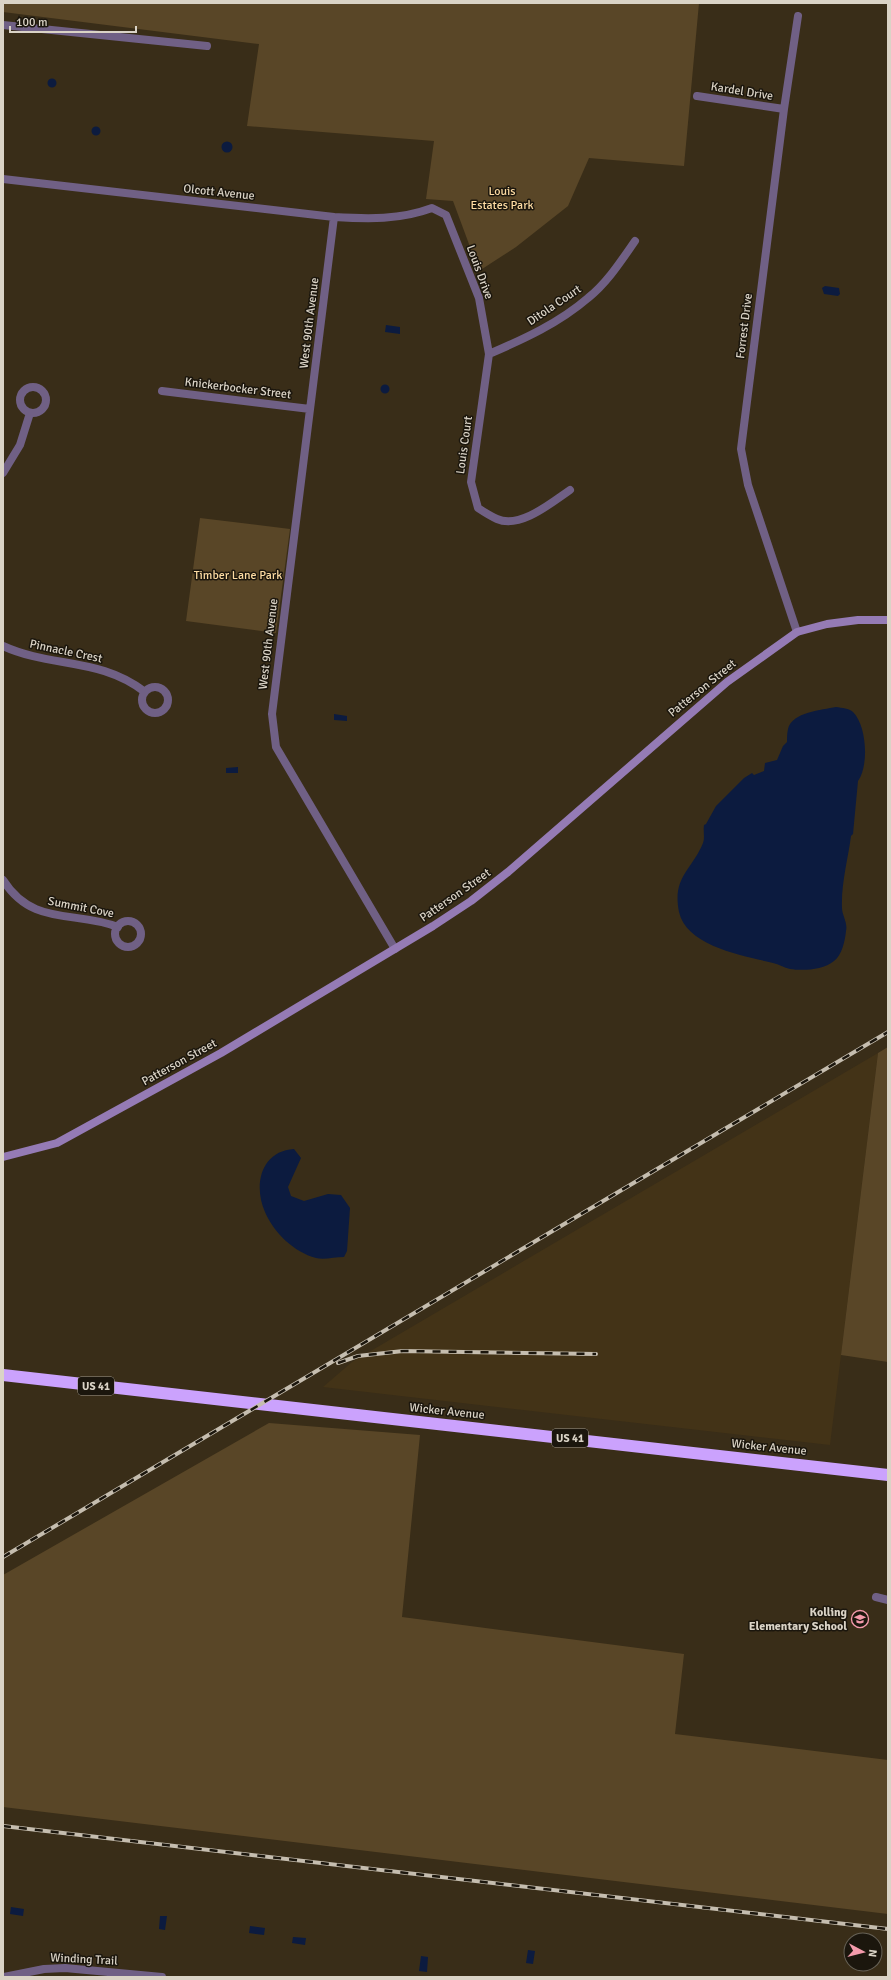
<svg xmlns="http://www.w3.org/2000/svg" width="891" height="1980" font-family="Signika,sans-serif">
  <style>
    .built { fill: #433317 }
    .green { fill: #594627 }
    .water { fill: #0c1b3f }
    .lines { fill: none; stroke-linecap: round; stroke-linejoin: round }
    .street { stroke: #706085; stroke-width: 8 }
    .secondary { stroke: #957bb5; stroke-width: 8 }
    .highway { stroke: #cba2fd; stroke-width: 12 }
    .rail-casing { stroke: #c5bdaf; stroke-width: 4 }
    .rail { stroke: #1b160d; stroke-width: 2.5; stroke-dasharray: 8; stroke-linecap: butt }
    .labels { text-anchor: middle; stroke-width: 3; stroke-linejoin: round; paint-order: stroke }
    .shield { fill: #1b160d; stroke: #a19a8e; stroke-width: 1 }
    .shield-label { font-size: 11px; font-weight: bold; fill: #dad3c6 }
    .street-label { font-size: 12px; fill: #dad3c6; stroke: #1b160d }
    .park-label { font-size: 12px; fill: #fddba2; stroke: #1b160d }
    .poi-label { font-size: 12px; font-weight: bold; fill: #dad3c6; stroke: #1b160d; text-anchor: end }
  </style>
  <rect width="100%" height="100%" fill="#392d18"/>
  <path class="built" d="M878,1053L830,1445L323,1387L352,1362Z"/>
  <path class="green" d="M3,3H699L684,166L589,158L568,206L516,247L479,271L453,201L426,199L434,141L247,126L259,44L3,12Z
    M200,518L290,529L276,633L186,621Z
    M888,1047V1362L841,1355L878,1053Z
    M269,1423L420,1435L402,1617L684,1654L675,1734L888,1760V1914L3,1807V1575Z"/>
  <path class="water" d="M47.5 83a4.5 4.5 0 1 1 9 0a4.5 4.5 0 1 1-9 0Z
    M91.5 131a4.5 4.5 0 1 1 9 0a4.5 4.5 0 1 1-9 0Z
    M221.5 147a5.5 5.5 0 1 1 11 0a5.5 5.5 0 1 1-11 0Z
    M825,286L839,288L840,294L838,296L824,294L822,288Z
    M386,325L400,327V334L385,332Z
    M380.5 389a4.5 4.5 0 1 1 9 0a4.5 4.5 0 1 1-9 0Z
    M836,707C842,708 849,708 853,712C867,726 869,766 858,781L853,834L851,836C848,859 841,884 842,908C842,915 848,923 846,931C845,941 842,955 834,961C823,970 803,971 790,969C784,968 779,964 773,963C745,956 687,947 679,912C672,877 692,870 703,843C705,838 703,831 704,825L706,824L716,806L744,778L752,773L754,775L764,771L765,763L777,760L783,746L787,742C787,738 787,733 788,729C792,712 822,710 836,707Z
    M334,714L347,716V721L334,720Z
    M238,767V773H226V768Z
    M294,1149L301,1158L288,1187L291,1196L304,1201L328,1194L341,1195L350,1208L347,1251L344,1257C335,1257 324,1260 316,1258C294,1252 274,1233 265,1212C253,1185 261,1151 294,1149Z
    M11,1907L24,1909L23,1916L10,1914Z
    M160,1916H167L165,1930L159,1929Z
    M250,1926L265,1928L264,1935L249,1933Z
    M293,1937L306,1938L305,1945L292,1943Z
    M528,1950L535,1951L533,1964L526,1963Z
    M421,1956L428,1957L427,1972L419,1971Z"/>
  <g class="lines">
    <path class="street" d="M3,25L207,46
      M697,96L784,109
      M3,179L334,217C368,219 400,220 432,208L446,215L479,298L489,354L471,482L478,508C484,512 490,516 497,519C520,529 551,503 570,490
      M334,217L272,714L276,747L395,949
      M489,354C524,339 559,323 588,298C607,283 621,261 635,241
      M20 400a13 13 0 1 1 26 0a13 13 0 1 1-26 0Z
      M162,391L310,409
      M3,473L20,445L30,413
      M797,632L748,485L741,449L784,109L798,16
      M3,646C51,668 100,657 145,692
      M142 700a13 13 0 1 1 26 0a13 13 0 1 1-26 0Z
      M3,880C33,927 74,910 118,927
      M115 934a13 13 0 1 1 26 0a13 13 0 1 1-26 0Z
      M876,1597L888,1600
      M4,1977L44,1969L65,1968L162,1977"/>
    <path class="secondary" d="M3,1157L57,1143L221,1053L433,926L471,901L508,872L727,682L797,632L827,624L858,620H888"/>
    <path class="highway" d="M3,1375L888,1475"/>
    <g class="rail-casing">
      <path id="rail" d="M338,1363L358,1356L403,1351L596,1354
        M3,1557L888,1032
        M3,1826L888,1929"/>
    </g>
    <use href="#rail" class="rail"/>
  </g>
  <defs>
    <g id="school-ring" transform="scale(0.9)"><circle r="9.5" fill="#1b160d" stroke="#f39aab" stroke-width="1.5"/><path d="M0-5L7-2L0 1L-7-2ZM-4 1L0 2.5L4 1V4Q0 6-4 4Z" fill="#f39aab"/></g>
  </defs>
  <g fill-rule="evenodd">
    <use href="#school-ring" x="860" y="1619"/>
  </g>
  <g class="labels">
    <g class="shield">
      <rect x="78" y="1377" width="36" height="18" rx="3"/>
      <rect x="552" y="1429" width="36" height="18" rx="3"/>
    </g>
    <g class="shield-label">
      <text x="96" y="1390">US 41</text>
      <text x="570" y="1442">US 41</text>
    </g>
    <g class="street-label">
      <text transform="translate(742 91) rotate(9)" y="4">Kardel Drive</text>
      <text transform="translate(219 192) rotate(6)" y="4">Olcott Avenue</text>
      <text transform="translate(480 272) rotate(70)" y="4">Louis Drive</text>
      <text transform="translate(554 305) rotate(-34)" y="4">Ditola Court</text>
      <text transform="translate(309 323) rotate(-83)" y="4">West 90th Avenue</text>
      <text transform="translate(744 326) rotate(-83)" y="4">Forrest Drive</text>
      <text transform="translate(238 388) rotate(7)" y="4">Knickerbocker Street</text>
      <text transform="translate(464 445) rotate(-82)" y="4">Louis Court</text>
      <text transform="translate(268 644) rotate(-83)" y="4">West 90th Avenue</text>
      <text transform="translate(66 651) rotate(12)" y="4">Pinnacle Crest</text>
      <text transform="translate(702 688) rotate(-39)" y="4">Patterson Street</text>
      <text transform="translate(455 895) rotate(-35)" y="4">Patterson Street</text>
      <text transform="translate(81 907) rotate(11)" y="4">Summit Cove</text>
      <text transform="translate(179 1062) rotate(-29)" y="4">Patterson Street</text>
      <text transform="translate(447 1411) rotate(6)" y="4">Wicker Avenue</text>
      <text transform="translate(769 1447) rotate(6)" y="4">Wicker Avenue</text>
      <text transform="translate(84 1959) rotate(3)" y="4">Winding Trail</text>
    </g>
    <g class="park-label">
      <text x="502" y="195">Louis<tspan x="502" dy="14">Estates Park</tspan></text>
      <text x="238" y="579">Timber Lane Park</text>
    </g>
    <g class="poi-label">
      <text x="847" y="1616">Kolling<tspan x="847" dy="14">Elementary School</tspan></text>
    </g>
  </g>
  <rect width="891" height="1980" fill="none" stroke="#dad3c6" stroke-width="8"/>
  <g transform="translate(863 1952) rotate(97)"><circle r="19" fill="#1b160d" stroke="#676257"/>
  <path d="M0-3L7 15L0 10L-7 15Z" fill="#f39aab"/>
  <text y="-6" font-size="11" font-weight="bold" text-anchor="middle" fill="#dad3c6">N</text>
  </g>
  <path d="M10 26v6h126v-6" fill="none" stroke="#dad3c6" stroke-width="2"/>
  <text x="16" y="26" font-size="12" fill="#dad3c6" stroke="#1b160d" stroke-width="3" paint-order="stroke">100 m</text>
</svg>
